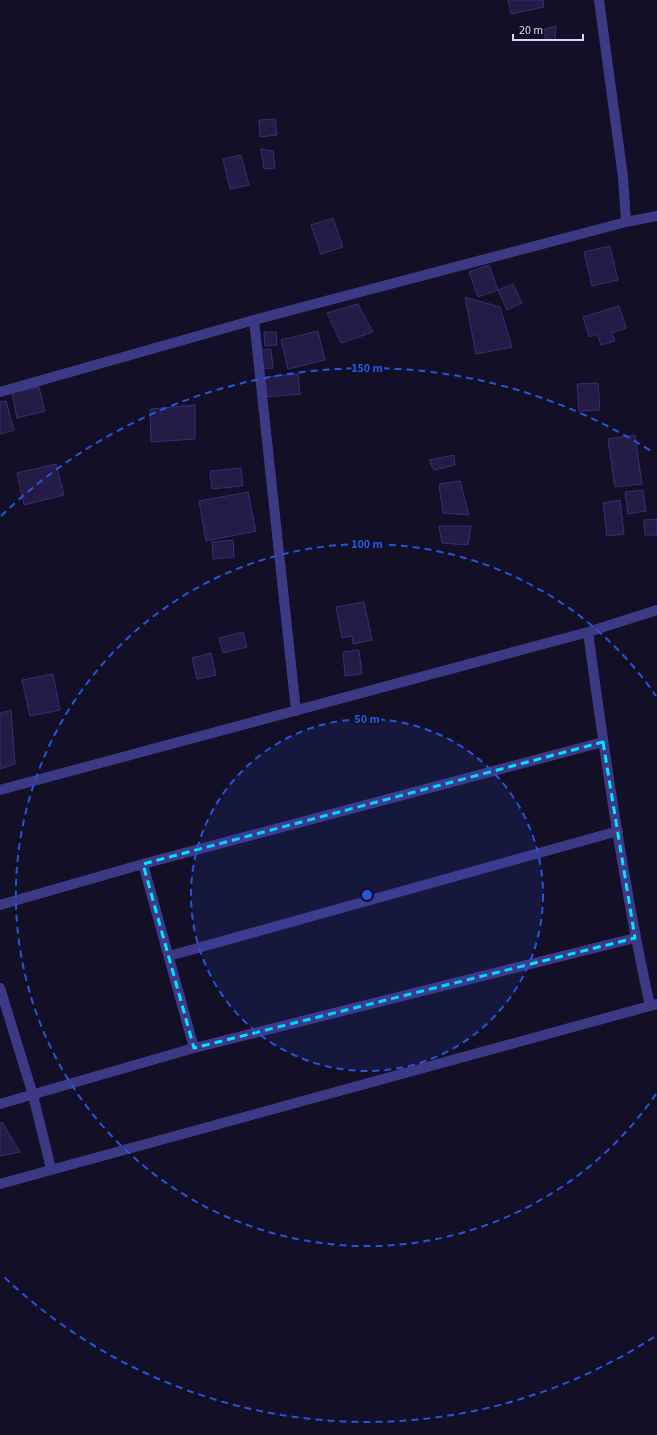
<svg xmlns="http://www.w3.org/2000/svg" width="657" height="1435" font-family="'Source Sans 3',sans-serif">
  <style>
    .building { fill: #241b47; stroke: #3b2d73 }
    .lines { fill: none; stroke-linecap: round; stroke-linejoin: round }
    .street { stroke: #3d3a85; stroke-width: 10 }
    .marked { fill: none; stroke: #00e5ff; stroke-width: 3; stroke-dasharray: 8 5; stroke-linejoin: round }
    .ring { fill: none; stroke: #2655da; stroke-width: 2; stroke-dasharray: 7 5 }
    .centre { fill: #2655da; stroke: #130f26; stroke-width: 2 }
    .ring-label { font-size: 12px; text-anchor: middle; font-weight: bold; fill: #2655da; stroke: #130f26; stroke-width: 4; stroke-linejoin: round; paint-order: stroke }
  </style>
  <rect width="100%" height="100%" fill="#130f26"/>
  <path class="building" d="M508,0H543L544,7L511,14Z
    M556,26L555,40L546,39L542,30Z
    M275,119L277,135L260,137L259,120Z
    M261,149L273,151L275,168L264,169Z
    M241,155L249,185L230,189L223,159Z
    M333,218L343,247L321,254L311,225Z
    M610,246L618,280L592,286L584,252Z
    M489,265L498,290L478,297L469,272Z
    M513,284L522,303L507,310L498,290Z
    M465,297L500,307L512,347L476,354Z
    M358,304L373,332L341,343L327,313Z
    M619,306L626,328L612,333L615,341L601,345L597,334L589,337L583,317Z
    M318,331L325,360L288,369L281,340Z
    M264,332H276L277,345L265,346Z
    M271,349L273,368L261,369L260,350Z
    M298,374L300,394L267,397L265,377Z
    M598,383L600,410L579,411L577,384Z
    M39,387L45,411L17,418L12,393Z
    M6,401L14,430L0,434V402Z
    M195,405V439L151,442L150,409Z
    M635,435L642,484L615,487L608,439Z
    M454,455L455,465L434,470L429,460Z
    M56,464L64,495L24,505L17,473Z
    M241,468L243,486L212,489L210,471Z
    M460,481L469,515L443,513L439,484Z
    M643,490L646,511L628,514L625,492Z
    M248,492L256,531L206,541L199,501Z
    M620,500L624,534L607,536L603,503Z
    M657,519V535H645L644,520Z
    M439,526H471L468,545L442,543Z
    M233,540L234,557L213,559L212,542Z
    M364,602L372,640L353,644L352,636L342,638L336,607Z
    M243,632L247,647L223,653L219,638Z
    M359,650L362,674L345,676L343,652Z
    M211,653L216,675L197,679L192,658Z
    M53,674L60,710L30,716L22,680Z
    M11,710L15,764L0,769V713Z
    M2,1122L20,1152L0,1156V1123Z"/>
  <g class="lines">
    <path class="street" d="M599,0L623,177L626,222L657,216
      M254,320L296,711
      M0,392L254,320L626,222
      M588,632C605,757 623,882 650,1006
      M0,790L588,632L657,610
      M143,864L194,1048
      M0,905L143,864L603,742
      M169,956L618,831
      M0,988L33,1095L51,1169
      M0,1104L194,1048L635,938
      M0,1184L657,1004"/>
  </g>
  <path class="marked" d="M603,742L635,938L194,1048L143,864Z"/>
  <circle cx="367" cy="895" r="176" fill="#2655da" fill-opacity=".12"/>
  <g class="ring">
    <circle cx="367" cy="895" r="176"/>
    <path d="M656 1094A351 351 0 1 1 656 696"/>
    <path d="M654 1337A527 527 0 0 1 1 1274M1 516A527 527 0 0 1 654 453"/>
  </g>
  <circle cx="367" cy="895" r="6" class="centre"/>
  <g class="ring-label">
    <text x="367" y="372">150 m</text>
    <text x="367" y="548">100 m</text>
    <text x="367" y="723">50 m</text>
  </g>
  <path d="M513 34v6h70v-6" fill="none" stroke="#d9d4ff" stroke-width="2"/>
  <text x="519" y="34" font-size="12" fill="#d9d4ff" stroke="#130f26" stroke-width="3" paint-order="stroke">20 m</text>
</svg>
